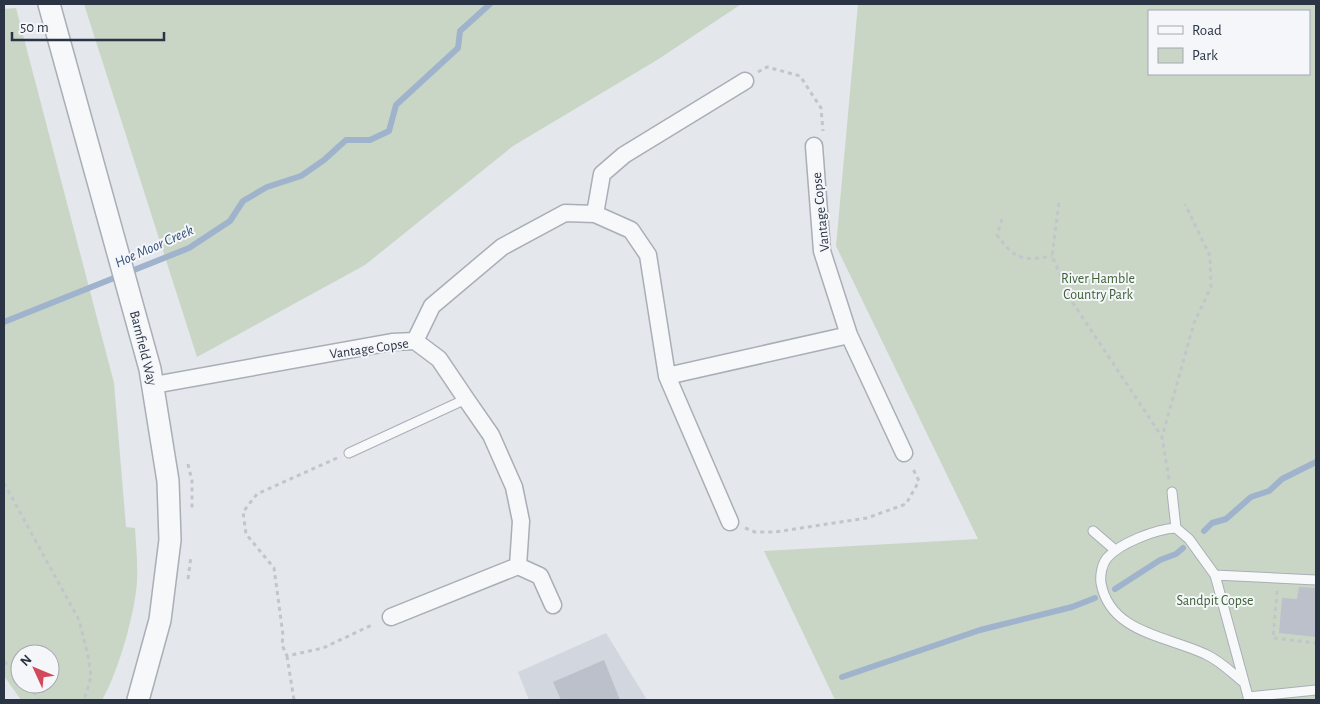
<svg xmlns="http://www.w3.org/2000/svg" width="1320" height="704" font-family="'Alegreya Sans',sans-serif">
  <style>
    .built { fill: #d2d6de }
    .green { fill: #c9d6c5; fill-rule: evenodd }
    .lines { fill: none; stroke-linecap: round; stroke-linejoin: round }
    .stream { stroke: #9fb4cc; stroke-width: 6 }
    .building { fill: #bbc0ca }
    .service-casing { stroke: #a9aeb7; stroke-width: 11 }
    .minor-casing { stroke: #a9aeb7; stroke-width: 19 }
    .tertiary-casing { stroke: #a9aeb7; stroke-width: 24 }
    .path { stroke: #c2c5cb; stroke-width: 3; stroke-dasharray: 4 4; stroke-linecap: butt }
    .service { stroke: #f7f8fa; stroke-width: 9 }
    .minor { stroke: #f7f8fa; stroke-width: 16 }
    .tertiary { stroke: #f7f8fa; stroke-width: 21 }
    .labels { text-anchor: middle; stroke-width: 4; stroke-linejoin: round; paint-order: stroke }
    .street-label { font-size: 14px; fill: #2b3445; stroke: #f4f6f9 }
    .park-label { font-size: 14px; fill: #3f6138; stroke: #f4f6f9 }
    .water-label { font-size: 15px; font-style: italic; fill: #34527a; stroke: #f4f6f9 }
  </style>
  <rect width="100%" height="100%" fill="#e4e7ec"/>
  <path class="built" d="M606,633L647,700H529L518,672Z"/>
  <path class="green" d="M84,4H749L740,5L657,60L513,146L365,265L197,357Z
    M858,4H1316V700H835L764,551L978,539L836,246ZM1149,11H1309V74H1149Z
    M16,8L114,383L126,527L135,528C136,546 138,564 137,582C135,613 118,673 102,700H21L4,676V9ZM20,654H50V684H20Z"/>
  <g class="lines">
    <path class="stream" d="M4,322L189,248L230,221L243,201L267,187L301,176L324,160L346,140H370L389,131L396,105L458,48L460,31L490,4
      M1204,531L1212,523L1226,519L1251,497L1269,491L1282,479L1316,462
      M1115,589L1160,560L1176,554L1183,548
      M842,677L980,630L1072,607L1095,598"/>
  </g>
  <path class="building" d="M1299,587L1316,588V637L1279,633L1282,598L1297,599Z
    M604,660L620,700H561L553,682Z"/>
  <g class="lines">
    <g class="service-casing">
      <path id="service" d="M349,453L466,399
        M1172,492L1176,528
        M1093,531L1115,550
        M1215,575L1316,580
        M1242,681C1230,671 1219,660 1205,654C1167,636 1110,633 1101,583C1100,575 1102,564 1107,558C1120,543 1156,529 1176,528L1189,539L1215,575L1249,700
        M1248,697L1316,690"/>
    </g>
    <g class="minor-casing">
      <path id="minor" d="M814,146L822,251L849,335
        M595,214L602,174L624,155L745,81
        M415,341L432,306L502,247L565,213L595,214L631,230L648,255L667,376L730,522
        M415,341L439,359L466,399L491,435L514,487L521,521L518,566
        M667,376L849,335L904,453
        M154,385L392,342L415,341
        M391,617L518,566L540,576L553,605"/>
    </g>
    <g class="tertiary-casing">
      <path id="tertiary" d="M49,4L150,369L168,481L170,540L160,620L138,700"/>
    </g>
    <path class="path" d="M758,72L767,67L800,76L821,108L823,131
      M1059,203L1052,256L1073,303L1162,437
      M1002,219L997,235C1015,260 1023,261 1052,256
      M337,458L257,494L243,512L246,534L274,568L283,635L282,645L287,656L323,648L374,624
      M188,464L192,481V509
      M1169,479L1162,437L1194,323L1211,287L1210,256L1185,204
      M4,483L79,620L88,656L91,677L84,700
      M745,528L755,532H775L867,518L906,504L919,481L912,467
      M188,579L191,556
      M1277,591L1273,638L1316,643
      M287,656L294,700
      M4,662L20,672
      M30,684L38,700"/>
    <use href="#service" class="service"/>
    <use href="#minor" class="minor"/>
    <use href="#tertiary" class="tertiary"/>
  </g>
  <g class="labels">
    <g class="street-label">
      <text transform="translate(820 212) rotate(-96)" y="5">Vantage Copse</text>
      <text transform="translate(144 348) rotate(76)" y="5">Barnfield Way</text>
      <text transform="translate(369 348) rotate(-8)" y="5">Vantage Copse</text>
    </g>
    <g class="park-label">
      <text x="1098" y="283">River Hamble<tspan x="1098" dy="16">Country Park</tspan></text>
      <text x="1215" y="605">Sandpit Copse</text>
    </g>
    <g class="water-label">
      <text transform="translate(154 246) rotate(-24)" y="5">Hoe Moor Creek</text>
    </g>
  </g>
  <rect width="1320" height="704" fill="none" stroke="#2b3445" stroke-width="10"/>
  <rect x="1148" y="10" width="162" height="65" fill="#f4f6f9" stroke="#a4a8b1"/>
  <rect x="1158" y="26" width="25" height="8" fill="#f7f8fa" stroke="#a4a8b1"/>
  <text x="1192" y="35" font-size="15" fill="#2b3445">Road</text>
  <rect x="1158" y="48" width="25" height="15" fill="#c9d6c5" stroke="#a4a8b1"/>
  <text x="1192" y="60" font-size="15" fill="#2b3445">Park</text>
  <g transform="translate(35 669) rotate(314)"><circle r="24" fill="#f4f6f9" stroke="#a4a8b1"/>
  <path d="M0-4L9 19L0 12L-9 19Z" fill="#d1495b"/>
  <text y="-8" font-size="14" font-weight="bold" text-anchor="middle" fill="#2b3445">N</text>
  </g>
  <path d="M12 32v8h152v-8" fill="none" stroke="#2b3445" stroke-width="2.5"/>
  <text x="20" y="32" font-size="15" fill="#2b3445" stroke="#f4f6f9" stroke-width="4" paint-order="stroke">50 m</text>
</svg>
